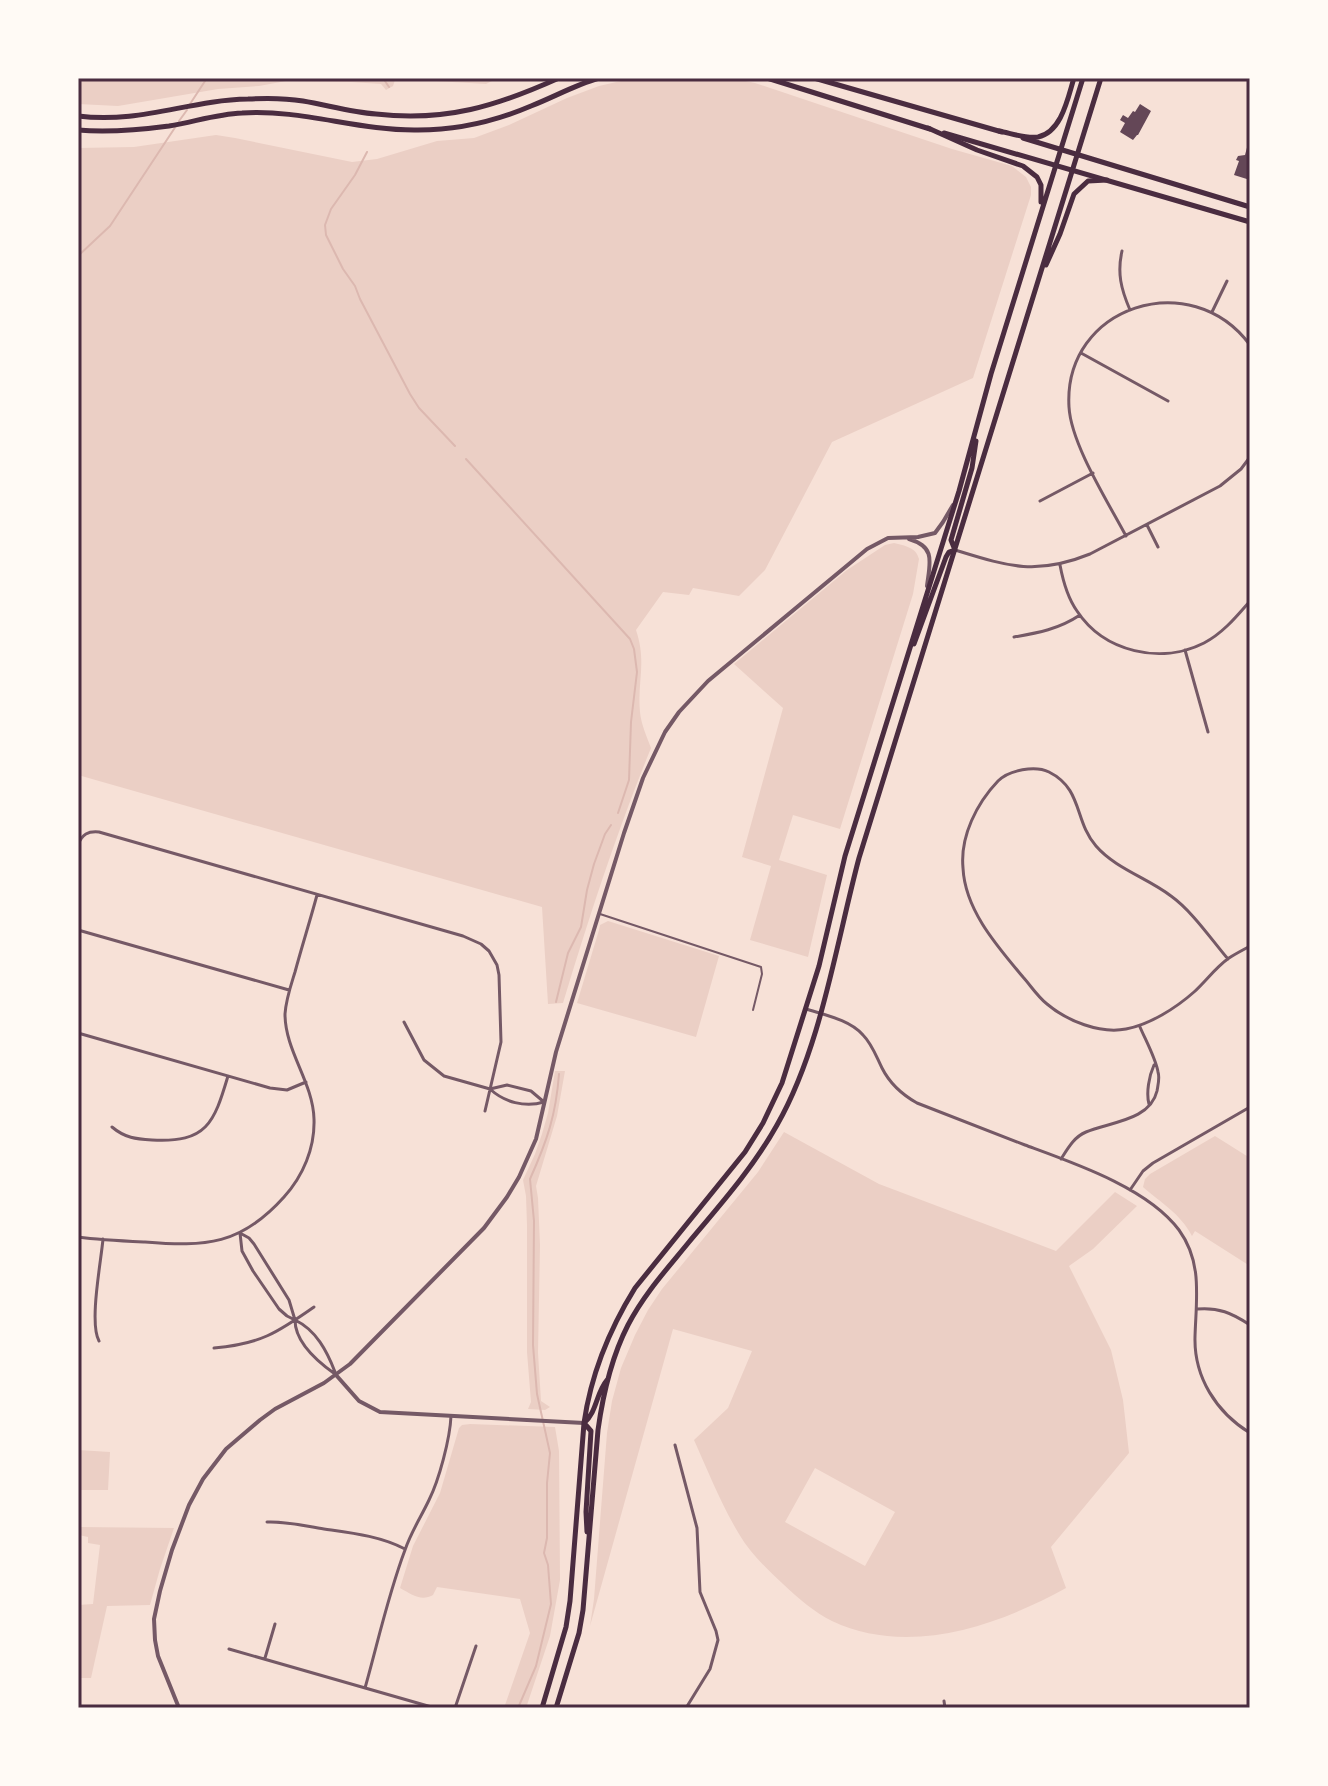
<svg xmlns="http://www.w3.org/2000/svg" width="1328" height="1786" font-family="Merriweather,serif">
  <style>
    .green { fill: #ebcfc5; fill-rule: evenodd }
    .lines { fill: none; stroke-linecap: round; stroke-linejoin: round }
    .stream { stroke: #dcb8b0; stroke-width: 2 }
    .building { fill: #644757 }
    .service { stroke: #755966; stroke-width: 2 }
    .minor { stroke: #755966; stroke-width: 3 }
    .tertiary { stroke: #755966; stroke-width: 4 }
    .secondary { stroke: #4a2c40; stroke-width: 5 }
    .primary { stroke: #4a2c40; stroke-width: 5 }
    .neatline { fill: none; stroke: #4a2c40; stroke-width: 3 }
  </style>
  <rect width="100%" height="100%" fill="#f7e1d7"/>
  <path class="green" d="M78,78H498L486,84L402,79L395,80L393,86L386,90L381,84L351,82L286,81L259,86L218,89L118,106L78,104Z
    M634,78H731L755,83L952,149L1012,166L1026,177L1031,187V195L973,378L832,442L765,570L739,596L693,588L689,595L663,592L636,630C647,663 637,681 640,712C641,724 647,737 651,748C617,831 589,917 563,1003L548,1004L542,907L78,775V148L134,147L216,135L235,138L352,162L377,159L437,141L474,138L509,125L567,98L599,86Z
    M894,543C905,546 916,547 919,559L913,594L840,829L793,815L779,860L827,875L808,957L750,940L771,866L742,857L783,708L734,664L847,570L885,545Z
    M608,921L719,956L696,1037L577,1003L599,930L600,925Z
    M555,1071H565L557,1116L536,1186L538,1198L540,1245L538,1353L541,1401L550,1407L545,1410L528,1409L531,1402L527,1352V1225L526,1196L523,1180L535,1154L542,1134L548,1113Z
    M784,1132L879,1184L1056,1251L1115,1192L1137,1206L1093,1249L1069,1266L1111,1350L1123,1400L1129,1453L1051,1547L1066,1588C997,1626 908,1657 832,1621C814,1612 798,1598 783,1584C767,1569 750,1553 739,1534C721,1504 708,1471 694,1440L728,1408L752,1351L673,1329L590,1626L594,1599L607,1433L612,1401L621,1368L635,1335L648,1310L662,1289L758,1172ZM815,1468L895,1512L865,1566L785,1522Z
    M1215,1136L1250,1158V1266L1195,1231L1192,1236C1180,1213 1161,1203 1143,1187L1145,1179L1150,1174Z
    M470,1424L555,1427L559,1451L560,1580L550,1636L526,1708H504L530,1633L520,1599L437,1587L433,1595C421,1602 411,1594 400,1588L413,1546L440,1493L459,1428L462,1425Z
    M78,1450L110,1452L108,1490H80L79,1527L174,1528L160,1569L150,1605L107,1606L91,1678H78V1605L93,1604L100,1545L88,1543V1537L79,1535L78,1532Z"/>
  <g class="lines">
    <path class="stream" d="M383,78L389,87
      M190,104L207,78
      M179,121L187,110
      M367,152L355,175L331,209L325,225L326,235L343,269L355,286L360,299L410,394L419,408L455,446
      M78,256L110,226L176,126
      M466,459L620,628L630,639L634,649L637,672L631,722L629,780L618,813
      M556,1002L568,953L581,927L587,890L594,864L605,834L611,825
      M518,1708L536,1666L551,1604L548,1565L544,1553L547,1538V1483L550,1453L537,1394L533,1345L534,1221L530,1179C547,1141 556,1115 559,1074"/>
  </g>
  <path class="building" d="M1140,104L1151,111L1138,135H1137L1133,140L1120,132L1125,123L1120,120L1123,115L1128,118L1133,111L1135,112Z
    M1249,140H1250V180L1234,175L1239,161L1236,160L1238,156L1245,155Z"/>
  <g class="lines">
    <path class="service" d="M600,914L761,967L762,974L753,1010"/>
    <path class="minor" d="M1122,251C1117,273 1121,289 1130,310
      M1212,312L1227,281
      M1081,353L1168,401
      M1040,501L1093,473
      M1147,525L1158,547
      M1126,536C1108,502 1071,444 1069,407C1063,306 1191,265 1250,345
      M955,550C1007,566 1036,576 1090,554L1220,486L1241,469L1250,457
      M1060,565C1063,581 1067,597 1077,611C1104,652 1161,665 1204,643C1223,633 1236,617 1250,601
      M1014,637C1038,633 1059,629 1080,615
      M1185,650L1208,732
      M78,845C82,834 88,831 99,832L463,936L481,944L489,951L497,965L499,975L501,1042L485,1111
      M78,930L289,990
      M1228,959C1211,939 1192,911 1171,896C1148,878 1116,869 1096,846C1074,821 1083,789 1049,772C1035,765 1009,770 998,781C977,803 960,836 963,868C965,910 997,946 1023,977C1031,986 1038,997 1047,1004C1067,1021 1100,1034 1126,1029C1149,1025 1176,1008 1194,992C1206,981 1216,967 1229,958C1235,954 1243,950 1250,946
      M806,1009C825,1015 850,1020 863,1035C872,1044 876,1056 882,1068C890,1084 901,1094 917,1103C953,1117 989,1131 1025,1145C1074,1163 1148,1188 1179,1230C1203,1263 1196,1299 1195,1337C1194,1377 1216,1412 1250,1433
      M404,1022L424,1060L444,1076L490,1089L507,1085L531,1091L544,1102
      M78,1033L270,1088L287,1090L306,1082
      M490,1089C504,1102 525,1108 544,1102
      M1149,1104C1146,1093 1149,1076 1154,1065
      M112,1127C125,1138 136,1139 152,1140C207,1143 214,1123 228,1076
      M1061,1159C1068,1148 1074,1137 1086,1132C1109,1122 1150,1121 1157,1091C1158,1085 1160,1078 1158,1072C1156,1059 1145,1039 1140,1027
      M1130,1190L1143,1171L1153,1163L1250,1107
      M240,1233L242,1251L253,1271L279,1309L287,1316L295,1320C295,1342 318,1362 335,1374
      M240,1233L249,1238L254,1244L289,1300L295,1320C316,1330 327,1351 335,1372
      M78,1237C100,1240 123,1241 145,1242C206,1247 241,1245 284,1197C303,1176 315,1148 314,1119C313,1082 285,1051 285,1014C286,999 291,985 295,972C302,946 310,921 317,895
      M1197,1309C1218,1307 1232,1313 1250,1325
      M99,1341C89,1323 101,1262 103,1239
      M214,1348C260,1344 277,1333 314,1307
      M675,1445L697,1528L700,1592L716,1631L718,1640L710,1669L686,1708
      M267,1522C286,1521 305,1526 324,1529C352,1533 380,1536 405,1549
      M229,1649L435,1708
      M265,1658L275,1624
      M365,1688C378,1642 388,1595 405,1550C411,1532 421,1517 429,1500C439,1480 450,1439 451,1416
      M944,1701L945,1708
      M455,1708L476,1646"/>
    <path class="tertiary" d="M909,539C936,547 930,562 927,586
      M336,1375L359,1401L380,1412L584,1423
      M179,1708L158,1656L155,1640L154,1619L160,1591L172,1550L189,1505L203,1479L226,1449L260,1420L275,1409L324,1383L350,1364L484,1228L507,1197L519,1177L536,1139L556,1052L624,833L643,778L665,732L679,712L708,681L867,549L888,538L918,537L935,533L943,522L953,505"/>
    <path class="secondary" d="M767,78L930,129
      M814,78L1002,132
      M78,116C140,124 189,100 248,99C266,98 285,98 303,101C327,105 351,112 376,114C446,122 497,106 559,78
      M78,130C108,133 139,130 169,126C194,122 217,114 242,113C302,109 358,131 418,130C456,130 496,121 531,106C554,97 575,85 599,78
      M944,133L1250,222
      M1023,138L1250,207"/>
    <path class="primary" d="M928,128L977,150L1023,166L1037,177L1041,185V202
      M999,131C1010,133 1026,139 1038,137C1062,132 1068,97 1074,78
      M1046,265L1060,234L1074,194L1088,181L1107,180
      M914,644L946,557L949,552L955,550L951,540L972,468L976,441
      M587,1532L586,1512L591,1431L584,1423C597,1412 596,1393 607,1380
      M542,1708L566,1627L570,1601L584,1423C591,1374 609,1330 635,1288L745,1152L763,1123L782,1083L819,966L845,856L959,491L991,374L1083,78
      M556,1708L579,1633L583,1610L598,1430C603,1394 611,1358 628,1325C644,1294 667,1269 689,1242C720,1205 753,1168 777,1125C821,1048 836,944 859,858L1101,78"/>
  </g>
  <rect width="1328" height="1786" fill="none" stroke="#fffaf5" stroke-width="160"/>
  <rect x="80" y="80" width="1168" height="1626" class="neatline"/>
</svg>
